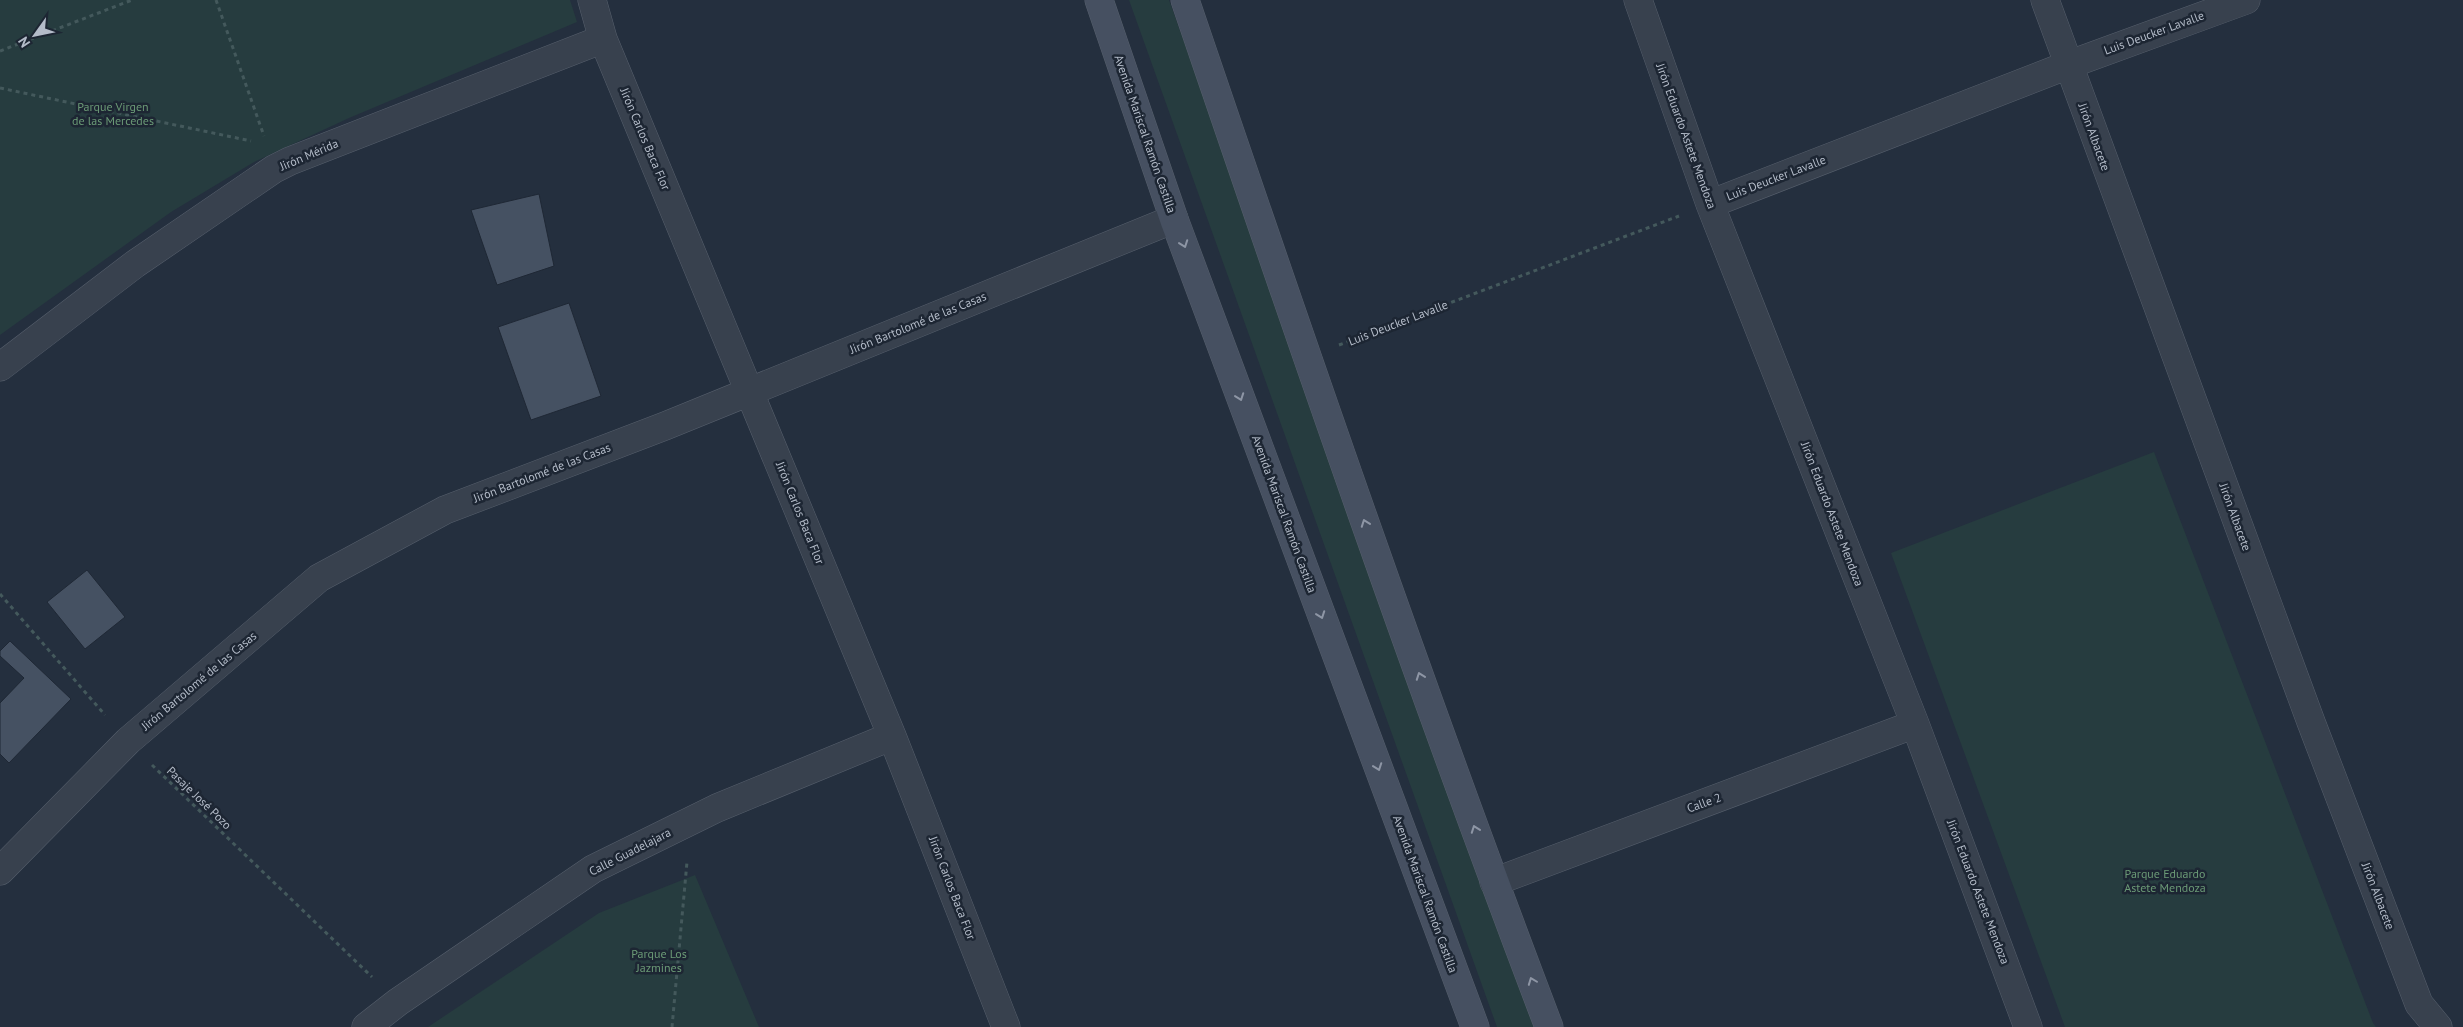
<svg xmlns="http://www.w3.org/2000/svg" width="2463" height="1027" font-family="'PT Sans',sans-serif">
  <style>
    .green { fill: #263c3f }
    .building { fill: #455162; stroke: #1f2835 }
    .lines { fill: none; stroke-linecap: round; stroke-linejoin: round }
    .minor-casing { stroke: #565f6c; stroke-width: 29 }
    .secondary-casing { stroke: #565f6c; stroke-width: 29 }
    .path { stroke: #44595c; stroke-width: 3; stroke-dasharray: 4 4; stroke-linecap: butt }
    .minor { stroke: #38414e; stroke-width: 28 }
    .secondary { stroke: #465061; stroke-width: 28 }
    .oneway { stroke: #8e96a5 }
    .labels { text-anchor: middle; stroke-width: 5; stroke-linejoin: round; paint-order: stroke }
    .street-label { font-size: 12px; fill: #b4bcc9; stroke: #1d2633 }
    .park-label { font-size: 12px; fill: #6b9a76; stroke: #1d2633 }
  </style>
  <rect width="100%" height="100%" fill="#242f3e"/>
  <path class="green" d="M0,0H570L577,22L349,118L254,162L171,212L0,335Z
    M1129,0H1169L1539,1027H1497Z
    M2154,452L2373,1023L2376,1027H2065L1891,553Z
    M695,875L759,1027H428L599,913Z"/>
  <path class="building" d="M539,194L554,266L497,285L471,210Z
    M569,303L601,396L531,420L498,327Z
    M87,570L125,617L85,649L47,602Z
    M10,641L71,699L9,763L0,754V703L24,678L0,656V651Z"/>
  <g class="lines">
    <g class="minor-casing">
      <path id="minor" d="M592,0L603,39L892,736L1006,1027
        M1638,0L1710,204L1915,724L2028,1027
        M2045,0L2311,722L2419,1004L2438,1027
        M1710,204L2068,65L2246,0
        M0,367L135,264L274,169L290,161L603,39
        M0,871L128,741L319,578L445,510L665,426L1174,219
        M1494,882L1915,724
        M366,1027L398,1002L593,869L717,808L892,736"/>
    </g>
    <g class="secondary-casing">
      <path id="secondary" d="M1099,0L1174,219L1475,1027
        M1185,0C1302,344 1420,688 1549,1027"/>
    </g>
    <path class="path" d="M216,0L264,136
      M0,51L132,0
      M0,88L251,141
      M1339,345L1679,216
      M0,594L105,715
      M152,765L372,977
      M672,1027L687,862"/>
    <use href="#minor" class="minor"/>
    <use href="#secondary" class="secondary"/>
  </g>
  <defs><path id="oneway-chevron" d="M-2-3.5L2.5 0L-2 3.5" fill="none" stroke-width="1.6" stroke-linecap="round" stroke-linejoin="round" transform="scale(1.25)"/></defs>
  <g class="oneway">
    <use href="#oneway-chevron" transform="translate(1184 244) rotate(70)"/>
    <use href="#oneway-chevron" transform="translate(1240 397) rotate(70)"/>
    <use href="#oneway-chevron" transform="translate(1365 523) rotate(-110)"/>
    <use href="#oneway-chevron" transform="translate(1321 615) rotate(70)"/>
    <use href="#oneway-chevron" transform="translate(1420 676) rotate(-110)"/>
    <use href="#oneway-chevron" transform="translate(1378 767) rotate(70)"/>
    <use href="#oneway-chevron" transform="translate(1475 829) rotate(-110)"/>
    <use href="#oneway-chevron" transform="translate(1532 981) rotate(-111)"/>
  </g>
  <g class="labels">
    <g class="street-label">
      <text transform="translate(2154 33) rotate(-20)" y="4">Luis Deucker Lavalle</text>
      <text transform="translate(1145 134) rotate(71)" y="4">Avenida Mariscal Ramón Castilla</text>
      <text transform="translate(1686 136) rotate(70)" y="4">Jirón Eduardo Astete Mendoza</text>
      <text transform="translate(2094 137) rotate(70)" y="4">Jirón Albacete</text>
      <text transform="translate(645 139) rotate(67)" y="4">Jirón Carlos Baca Flor</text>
      <text transform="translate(309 155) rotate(-23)" y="4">Jirón Mérida</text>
      <text transform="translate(1776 178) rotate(-21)" y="4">Luis Deucker Lavalle</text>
      <text transform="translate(918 323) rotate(-22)" y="4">Jirón Bartolomé de las Casas</text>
      <text transform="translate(1398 323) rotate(-21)" y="4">Luis Deucker Lavalle</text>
      <text transform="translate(542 473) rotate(-21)" y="4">Jirón Bartolomé de las Casas</text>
      <text transform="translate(800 513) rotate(68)" y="4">Jirón Carlos Baca Flor</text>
      <text transform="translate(1284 514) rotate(70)" y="4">Avenida Mariscal Ramón Castilla</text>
      <text transform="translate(1832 514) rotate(69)" y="4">Jirón Eduardo Astete Mendoza</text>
      <text transform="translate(2235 517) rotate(70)" y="4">Jirón Albacete</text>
      <text transform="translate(199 681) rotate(-40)" y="4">Jirón Bartolomé de las Casas</text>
      <text transform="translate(199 798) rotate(44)" y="4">Pasaje José Pozo</text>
      <text transform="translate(1704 803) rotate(-20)" y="4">Calle 2</text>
      <text transform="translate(630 852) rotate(-27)" y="4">Calle Guadelajara</text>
      <text transform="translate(952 888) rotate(69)" y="4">Jirón Carlos Baca Flor</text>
      <text transform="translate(1978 892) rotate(69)" y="4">Jirón Eduardo Astete Mendoza</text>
      <text transform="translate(1425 894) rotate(70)" y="4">Avenida Mariscal Ramón Castilla</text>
      <text transform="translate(2378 896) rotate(69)" y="4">Jirón Albacete</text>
    </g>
    <g class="park-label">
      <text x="113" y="111">Parque Virgen<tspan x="113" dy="14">de las Mercedes</tspan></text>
      <text x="2165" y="878">Parque Eduardo<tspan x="2165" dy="14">Astete Mendoza</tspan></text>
      <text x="659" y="958">Parque Los<tspan x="659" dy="14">Jazmines</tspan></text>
    </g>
  </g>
  <g transform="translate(35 35) rotate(237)" stroke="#1d2633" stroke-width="4" paint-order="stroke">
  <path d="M0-4L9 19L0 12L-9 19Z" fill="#b4bcc9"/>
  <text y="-8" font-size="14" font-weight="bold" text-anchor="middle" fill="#b4bcc9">N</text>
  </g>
</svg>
